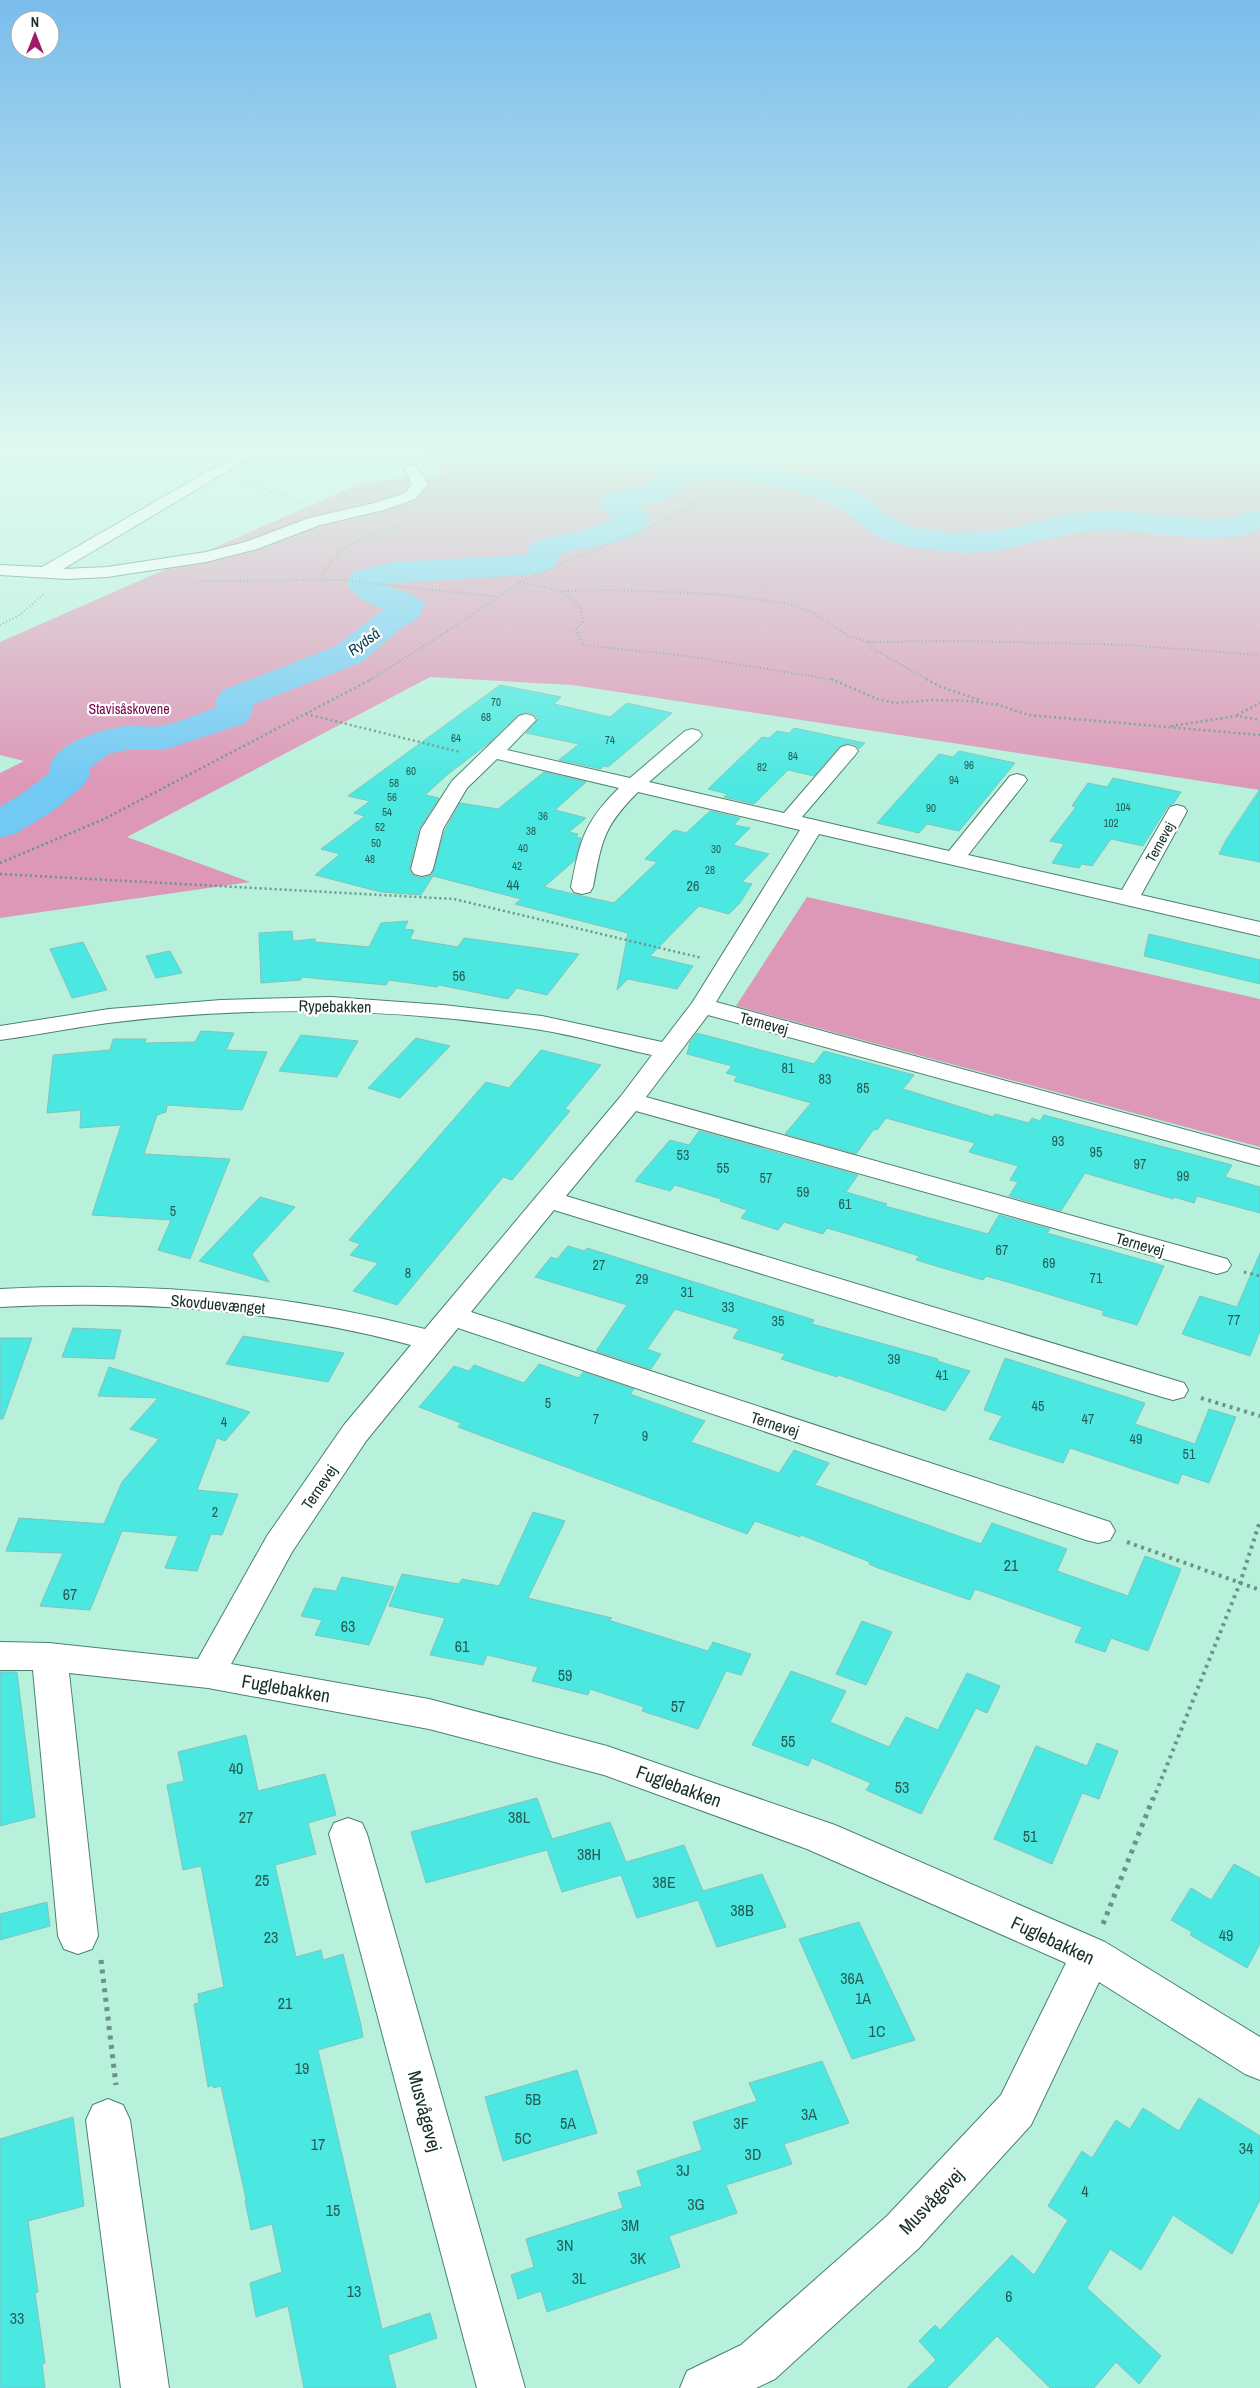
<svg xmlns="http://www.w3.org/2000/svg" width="1260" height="2388" font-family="'Archivo Narrow',sans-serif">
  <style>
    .green { fill: #dd97b7 }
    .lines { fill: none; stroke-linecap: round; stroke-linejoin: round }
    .river { fill: #72c9f3; fill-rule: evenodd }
    .building { fill: #4be8e1; stroke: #83c2be }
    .street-casing { stroke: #4b816f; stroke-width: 2 }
    .path-far4 { stroke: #6a9485; stroke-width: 2; stroke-dasharray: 1 2.5; stroke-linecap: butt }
    .path-far3 { stroke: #6a9485; stroke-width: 2.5; stroke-dasharray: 2 3; stroke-linecap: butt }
    .path-far2 { stroke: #6a9485; stroke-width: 3; stroke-dasharray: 2.5 4; stroke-linecap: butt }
    .path-far1 { stroke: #6a9485; stroke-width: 4; stroke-dasharray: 3 4.5; stroke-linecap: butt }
    .path { stroke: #6a9485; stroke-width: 5; stroke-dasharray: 4 5.5; stroke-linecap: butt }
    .street { fill: #fff; fill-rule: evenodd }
    .labels { text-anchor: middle; stroke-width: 4.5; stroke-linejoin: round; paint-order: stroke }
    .far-number-label { font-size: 11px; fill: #255d56 }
    .far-park-label { font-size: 14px; fill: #79004d; stroke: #fff }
    .far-street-label { font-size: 14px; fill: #182f27; stroke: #fff }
    .number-label { font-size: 14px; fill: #255d56 }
    .far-water-label { font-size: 15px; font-style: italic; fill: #00364b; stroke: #fff }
    .street-label { font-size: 16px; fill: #182f27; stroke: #fff }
    .near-number-label { font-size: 16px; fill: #255d56 }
    .near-street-label { font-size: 19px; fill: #182f27; stroke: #fff }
  </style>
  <rect width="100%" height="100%" fill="#b7f1dc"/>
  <path class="green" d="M425,451H1260V790L572,685L430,677L127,837L250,882L0,918V773L24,761L0,755V642L364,482L445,474Z
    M807,897L1260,999V1147L736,1006Z"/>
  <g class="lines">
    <path class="river" d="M592,451H645L697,460L723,459L816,477L857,491L897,521L917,528L954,533L998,531L1073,513L1110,510L1208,519L1232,518L1260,509V529C1212,548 1161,531 1111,530C1057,528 1005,559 951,552C926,549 896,547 874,534C860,526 849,513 835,505C813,492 728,474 703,478C689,480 679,491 667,498C659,502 647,503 638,505L643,508L650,521C631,548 587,544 559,555C558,568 548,571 536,574L385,584C398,592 417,592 425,605L418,618L400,629L362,662L254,704L251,715L246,723L163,750H126L108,754L89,769V777L83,786L53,811L15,834L0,838V807L23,793L49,773C49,743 101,730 125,726C136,725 148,728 160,726C178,723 197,714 215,708L217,698L223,690L336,646L384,609C370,605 357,599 348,586L349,578L354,571L392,562L526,555L531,543L536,541L587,529L615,518L603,511L598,504L605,494L645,485L663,472L604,461L596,457Z"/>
  </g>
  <path class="building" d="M500,685L561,697L554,704L610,717L627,703L672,713L608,767L604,766L601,769L559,760L579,744L526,733L538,719L534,714L527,712L518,715L489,743L448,774L425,795L439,798L419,829L409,870L414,876L422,878L432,875L445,830L460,803L498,809L544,772L586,782L555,810L586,818L569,832L578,834L576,837L581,838L575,860L544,887L582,896L614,903L657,862L645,859L674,830L686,833L710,811L740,818L734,825L750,828L733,845L769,854L742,882L752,884L740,903L729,914L699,906L650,956L693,966L677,989L628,979L617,990L628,933L515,904L521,899L433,876L421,895L381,892L315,875L340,854L321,849L365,816L354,813L370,801L348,796Z
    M794,728L865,743L859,749L856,745L849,743L840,746L814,776L788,770L754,804L724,797L728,794L708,789L762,737L769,738L777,731L789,733Z
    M959,751L1015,763L959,831L927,824L919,833L877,823L939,754L953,757Z
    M1113,778L1181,792L1173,804L1168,806L1143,846L1111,839L1092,866L1082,864L1079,868L1052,863L1064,844L1050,841L1076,807L1072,806L1088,783L1107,787Z
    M1260,789V862L1219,854L1226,840Z
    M408,921L404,929L414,930L410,939L458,947L464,938L579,954L547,995L517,988L508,999L439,985L437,987L389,980L386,985L301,977V980L261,983L259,933L292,931L293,941L315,939V942L369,947L381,923Z
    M1149,934L1260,960V984L1144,956Z
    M83,942L107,990L72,998L50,949Z
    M170,951L182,973L156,978L146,956Z
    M201,1031L234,1033L226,1050L267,1052L242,1110L167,1105L166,1112L157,1115L144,1154L230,1159L190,1259L158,1250L171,1220L92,1215L121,1125L80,1128L81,1110L47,1113L53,1055L110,1050L113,1039H146L145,1043L195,1042Z
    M697,1033L814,1064L824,1051L914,1075L903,1089L993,1117L995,1114L1029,1123L1032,1118L1040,1121L1044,1115L1232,1165L1225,1177L1260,1187V1213L1197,1196L1194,1203L1174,1197L1173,1199L1085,1173L1061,1211L1009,1196L1018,1182L1010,1180L1018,1166L969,1152L975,1143L886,1118L877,1130L874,1129L856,1154L785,1134L811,1103L734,1081L737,1076L726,1073L732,1066L687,1054L690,1042Z
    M301,1035L358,1041L337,1077L279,1071Z
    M416,1038L450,1046L400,1098L368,1088Z
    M541,1050L601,1065L565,1109L570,1111L512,1180L503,1177L397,1305L353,1291L378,1263L350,1255L360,1244L349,1240L486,1082L509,1088Z
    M699,1131L858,1175L846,1192L887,1204L885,1206L988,1234L999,1215L1050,1229L1047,1233L1164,1266L1137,1325L1102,1315L1104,1311L1011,1283L986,1276L983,1280L916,1260L919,1256L861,1238L827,1228L823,1234L784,1222L778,1230L741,1218L747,1210L720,1201L721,1199L675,1185L670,1191L635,1181L670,1140L689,1145Z
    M260,1197L295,1207L252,1254L269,1282L199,1261Z
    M568,1246L584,1251L587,1248L814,1320L812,1324L938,1359L937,1361L970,1371L945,1411L838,1375L837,1377L781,1359L785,1354L733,1338L739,1329L675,1309L647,1349L661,1354L651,1369L596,1351L627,1305L535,1277L551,1257L557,1259Z
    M1260,1253V1331L1250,1356L1182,1334L1200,1296L1237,1307Z
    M73,1328L121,1330L114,1359L62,1357Z
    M243,1336L344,1353L328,1382L226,1364Z
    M0,1338H32L3,1419H0Z
    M1005,1358L1145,1403L1135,1424L1195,1444L1209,1409L1236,1417L1209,1483L1182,1474L1178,1484L1070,1448L1063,1463L989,1439L1002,1416L984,1410Z
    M539,1364L579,1378L583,1372L634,1389L630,1394L705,1421L691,1442L779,1473L794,1450L829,1463L815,1485L981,1544L992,1523L1067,1549L1057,1571L1128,1596L1145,1556L1181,1569L1148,1651L1111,1638L1105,1652L1075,1642L1082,1627L975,1589L970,1600L878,1568L869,1564L870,1562L801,1535L800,1537L755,1521L747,1534L482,1436L458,1427L461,1423L419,1407L454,1366L469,1371L474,1365L524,1383Z
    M109,1367L250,1412L225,1441L217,1438L197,1490L238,1494L222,1535L211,1534L197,1571L165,1568L178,1536L122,1531L90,1610L40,1606L63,1553L6,1551L19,1518L104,1524L122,1482L159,1439L130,1429L158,1398L98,1396Z
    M533,1512L565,1521L528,1598L612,1618L608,1620L708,1651L713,1642L751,1654L741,1675L726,1671L698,1729L642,1711L644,1707L590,1689L588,1695L532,1681L538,1667L487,1655L483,1665L430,1655L445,1618L389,1606L402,1574L459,1584L462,1579L499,1586Z
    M342,1577L394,1587L369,1645L315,1635L322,1620L301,1616L314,1588L336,1591Z
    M862,1621L892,1632L866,1685L836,1674Z
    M791,1671L846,1691L830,1722L889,1747L906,1717L938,1730L967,1673L1000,1686L987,1713L976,1708L921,1814L866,1790L871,1783L812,1758L808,1766L752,1745Z
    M0,1672H17L35,1817L0,1826Z
    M246,1735L258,1791L325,1774L336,1815L308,1823L316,1854L275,1865L296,1957L321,1950L323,1960L343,1954L361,2025L363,2037L318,2050L382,2329L430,2313L437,2338L388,2355L396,2388H304L288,2306L256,2317L250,2283L282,2272L272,2224L251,2230L245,2200L246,2199L221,2086L213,2088L214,2085L208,2087L194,2004L199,2003L198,1994L224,1987L201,1866L183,1870L167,1785L184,1781L178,1752Z
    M1097,1743L1118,1751L1099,1799L1082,1793L1052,1864L994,1839L1036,1746L1087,1766Z
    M537,1798L552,1839L610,1822L626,1862L684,1845L703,1891L762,1874L786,1927L717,1947L698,1900L637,1918L621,1875L562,1892L547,1850L426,1883L411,1832Z
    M1234,1864L1260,1878V1944L1247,1968L1190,1935L1192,1932L1171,1920L1191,1888L1211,1900Z
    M47,1902L50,1926L0,1940V1914Z
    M859,1922L915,2040L852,2059L799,1939Z
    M822,2061L849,2123L784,2144L792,2164L726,2185L737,2213L669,2236L680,2267L547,2312L541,2291L518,2299L511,2275L534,2267L526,2239L623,2208L618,2193L642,2186L637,2171L702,2150L693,2122L757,2101L749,2083Z
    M577,2070L597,2133L503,2161L485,2097Z
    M1199,2098L1260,2136V2200L1232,2254L1173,2215L1141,2270L1110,2249L1087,2288L1161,2356L1139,2384L1116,2362L1094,2388H1050L997,2336L947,2388H907L936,2360L919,2341L935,2325L940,2330L1012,2255L1034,2275L1068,2220L1048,2206L1082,2151L1092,2158L1116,2120L1130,2129L1143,2108L1179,2131Z
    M73,2117L84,2206L28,2221L38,2292L35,2293L45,2363L42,2364L45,2388H0V2139Z"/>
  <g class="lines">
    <g class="street-casing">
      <path id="street" d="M243,451L258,453L63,569L107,567L206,552L245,542L309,518L374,503L405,493L412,484L404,469L411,465L416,466L428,484L415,499L384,510L320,525L257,549L206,562L107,577L67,579L0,575V565L42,567Z
        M526,714L533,716L536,720L507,750L630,778L685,731L692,729L699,731L702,735L699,739L649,782L784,813L841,747L848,745L855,747L858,751L855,755L802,817L949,851L1010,776L1017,774L1024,776L1027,780L1024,784L968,855L1122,890L1170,807L1177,805L1184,807L1187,811L1141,895L1260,922V936L819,834L716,1002L1260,1150V1166L708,1015L646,1097L1227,1259L1231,1265L1227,1271L1217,1274L1207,1271L636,1111L566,1196L1184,1383L1188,1390L1184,1397L1173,1400L1162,1397L554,1210L471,1312L1110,1522L1115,1531L1110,1540L1098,1543L1086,1540L458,1328L366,1441L292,1552L231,1664L429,1699L607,1746L835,1825L1105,1942L1260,2037V2080L1245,2074L1099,1982L1031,2125L919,2248L775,2379L756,2388H680L687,2371L741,2345L887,2216L1001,2095L1066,1963L807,1849L604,1775L429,1729L208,1688L69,1673L98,1936L92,1949L78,1954L64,1949L58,1936L33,1670H0V1642L49,1643L198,1659L267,1536L344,1425L411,1345C277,1309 138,1300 0,1307V1289C144,1281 285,1293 425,1329L621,1096L652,1055C615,1047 578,1036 541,1030C399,1008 251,1005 108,1023C72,1028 36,1035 0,1040V1026L109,1009L221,1000L331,997L443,1005L542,1016L662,1042L692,1003L800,830L638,792C603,827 602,840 593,887L590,892L582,894L574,892L571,887C580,841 584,822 619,788L497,759L467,788L443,829L433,869L430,874L422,876L414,874L411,869L421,829L452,781L519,716Z
        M348,1818L362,1823L367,1834L525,2388H477L329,1834L334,1823Z
        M108,2099L123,2105L130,2120L169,2388H121L86,2120L93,2105Z"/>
    </g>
    <path class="path-far4" d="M241,481L304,503
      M320,579C343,535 371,540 408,520
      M198,581L342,580L498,597
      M520,582L561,591L616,590L714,594L765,600L792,605L813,613L847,635L868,642L962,641L1128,645L1260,655
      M562,592L580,606L583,622L576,629L583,645L686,656L835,680
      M0,625L18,616L44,594
      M868,642L870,647L928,680
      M370,680L471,616L519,582L652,526L722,488"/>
    <path class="path-far3" d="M831,679L877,699L895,703L933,700L971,701L997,705
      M926,679L941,687L980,700
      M996,704L1028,715L1260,735
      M306,714L460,752
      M1237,715L1260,703
      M1171,726L1237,716L1260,720
      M0,863L104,819L372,679
      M0,874L454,899L702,958"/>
    <path class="path-far2" d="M1244,1272L1260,1276"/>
    <path class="path-far1" d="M1201,1398L1260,1416
      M1127,1542L1260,1590
      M1153,1800L1240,1583L1260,1521"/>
    <path class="path" d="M1103,1924L1153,1798
      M101,1960L116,2085"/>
    <use href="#street" class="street"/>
  </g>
  <linearGradient id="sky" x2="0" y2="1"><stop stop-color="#79bcec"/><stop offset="0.57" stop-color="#dff9ef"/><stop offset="1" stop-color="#dff9ef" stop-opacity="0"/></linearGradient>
  <rect width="1260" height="786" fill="url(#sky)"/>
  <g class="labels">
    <g class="far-number-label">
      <text x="496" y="706">70</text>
      <text x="486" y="721">68</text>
      <text x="456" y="742">64</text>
      <text x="610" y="744">74</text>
      <text x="793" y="760">84</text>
      <text x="969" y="769">96</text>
      <text x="762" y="771">82</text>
      <text x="411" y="775">60</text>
      <text x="954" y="784">94</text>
      <text x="394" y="787">58</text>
      <text x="392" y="801">56</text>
      <text x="1123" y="811">104</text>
      <text x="931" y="812">90</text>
      <text x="387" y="816">54</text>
      <text x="543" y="820">36</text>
      <text x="1111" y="827">102</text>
      <text x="380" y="831">52</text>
      <text x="531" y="835">38</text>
      <text x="376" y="847">50</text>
      <text x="523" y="852">40</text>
      <text x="716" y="853">30</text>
      <text x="370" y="863">48</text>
      <text x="517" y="870">42</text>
      <text x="710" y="874">28</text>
    </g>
    <g class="far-park-label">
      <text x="129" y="714">Stavisåskovene</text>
    </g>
    <g class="far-street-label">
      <text transform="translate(1160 842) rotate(-61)" y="5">Ternevej</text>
    </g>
    <g class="number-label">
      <text x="513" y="890">44</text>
      <text x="693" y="891">26</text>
      <text x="459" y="981">56</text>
      <text x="788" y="1073">81</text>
      <text x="825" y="1084">83</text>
      <text x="863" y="1093">85</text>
      <text x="1058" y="1146">93</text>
      <text x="1096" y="1157">95</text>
      <text x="683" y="1160">53</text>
      <text x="1140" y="1169">97</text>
      <text x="723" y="1173">55</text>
      <text x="1183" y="1181">99</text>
      <text x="766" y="1183">57</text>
      <text x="803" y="1197">59</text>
      <text x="845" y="1209">61</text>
      <text x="173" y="1216">5</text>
      <text x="1002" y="1255">67</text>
      <text x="1049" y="1268">69</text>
      <text x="599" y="1270">27</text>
      <text x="408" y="1278">8</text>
      <text x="1096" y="1283">71</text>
      <text x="642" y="1284">29</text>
      <text x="687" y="1297">31</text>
      <text x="728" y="1312">33</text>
      <text x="1234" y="1325">77</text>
      <text x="778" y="1326">35</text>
      <text x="894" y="1364">39</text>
      <text x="942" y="1380">41</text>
      <text x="548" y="1408">5</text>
      <text x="1038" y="1411">45</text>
      <text x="596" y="1424">7</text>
      <text x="1088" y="1424">47</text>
      <text x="224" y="1427">4</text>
      <text x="645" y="1441">9</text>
      <text x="1136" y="1444">49</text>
      <text x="1189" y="1459">51</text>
      <text x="215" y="1517">2</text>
    </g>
    <g class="far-water-label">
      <text transform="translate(364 642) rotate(-36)" y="5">Rydså</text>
    </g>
    <g class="street-label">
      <text transform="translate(335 1006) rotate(1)" y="6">Rypebakken</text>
      <text transform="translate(764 1023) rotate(15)" y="6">Ternevej</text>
      <text transform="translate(1140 1244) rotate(16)" y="6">Ternevej</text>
      <text transform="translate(218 1304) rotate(5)" y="6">Skovduevænget</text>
      <text transform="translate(775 1424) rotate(18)" y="6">Ternevej</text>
      <text transform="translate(319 1487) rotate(-56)" y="6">Ternevej</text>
    </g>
    <g class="near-number-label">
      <text x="1011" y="1571">21</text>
      <text x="70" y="1600">67</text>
      <text x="348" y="1632">63</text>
      <text x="462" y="1652">61</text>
      <text x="565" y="1681">59</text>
      <text x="678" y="1712">57</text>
      <text x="788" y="1747">55</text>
      <text x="236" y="1774">40</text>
      <text x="902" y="1793">53</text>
      <text x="246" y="1823">27</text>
      <text x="519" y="1823">38L</text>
      <text x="1030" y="1842">51</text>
      <text x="589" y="1860">38H</text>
      <text x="262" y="1886">25</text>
      <text x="664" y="1888">38E</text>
      <text x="742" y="1916">38B</text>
      <text x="1226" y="1941">49</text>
      <text x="271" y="1943">23</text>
      <text x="852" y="1984">36A</text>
      <text x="863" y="2004">1A</text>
      <text x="285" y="2009">21</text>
      <text x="877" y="2037">1C</text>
      <text x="302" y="2074">19</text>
      <text x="533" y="2105">5B</text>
      <text x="809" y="2120">3A</text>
      <text x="568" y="2129">5A</text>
      <text x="741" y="2129">3F</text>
      <text x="523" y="2144">5C</text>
      <text x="318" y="2150">17</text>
      <text x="1246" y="2154">34</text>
      <text x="753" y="2160">3D</text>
      <text x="683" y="2176">3J</text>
      <text x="1085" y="2197">4</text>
      <text x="696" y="2210">3G</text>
      <text x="333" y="2216">15</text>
      <text x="630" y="2231">3M</text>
      <text x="565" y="2251">3N</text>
      <text x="638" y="2264">3K</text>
      <text x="579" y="2284">3L</text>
      <text x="354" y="2297">13</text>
      <text x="1009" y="2302">6</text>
      <text x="17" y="2324">33</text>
    </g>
    <g class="near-street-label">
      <text transform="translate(286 1688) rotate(10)" y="7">Fuglebakken</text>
      <text transform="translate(679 1786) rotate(20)" y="7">Fuglebakken</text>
      <text transform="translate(1053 1940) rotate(25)" y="7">Fuglebakken</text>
      <text transform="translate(425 2111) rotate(75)" y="7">Musvågevej</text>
      <text transform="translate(931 2201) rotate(-46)" y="7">Musvågevej</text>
    </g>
  </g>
  <g transform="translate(35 35)"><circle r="24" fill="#ffffff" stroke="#a3aca9"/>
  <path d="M0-4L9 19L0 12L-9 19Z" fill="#a01b69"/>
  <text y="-8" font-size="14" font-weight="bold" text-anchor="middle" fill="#182f27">N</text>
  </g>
</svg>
